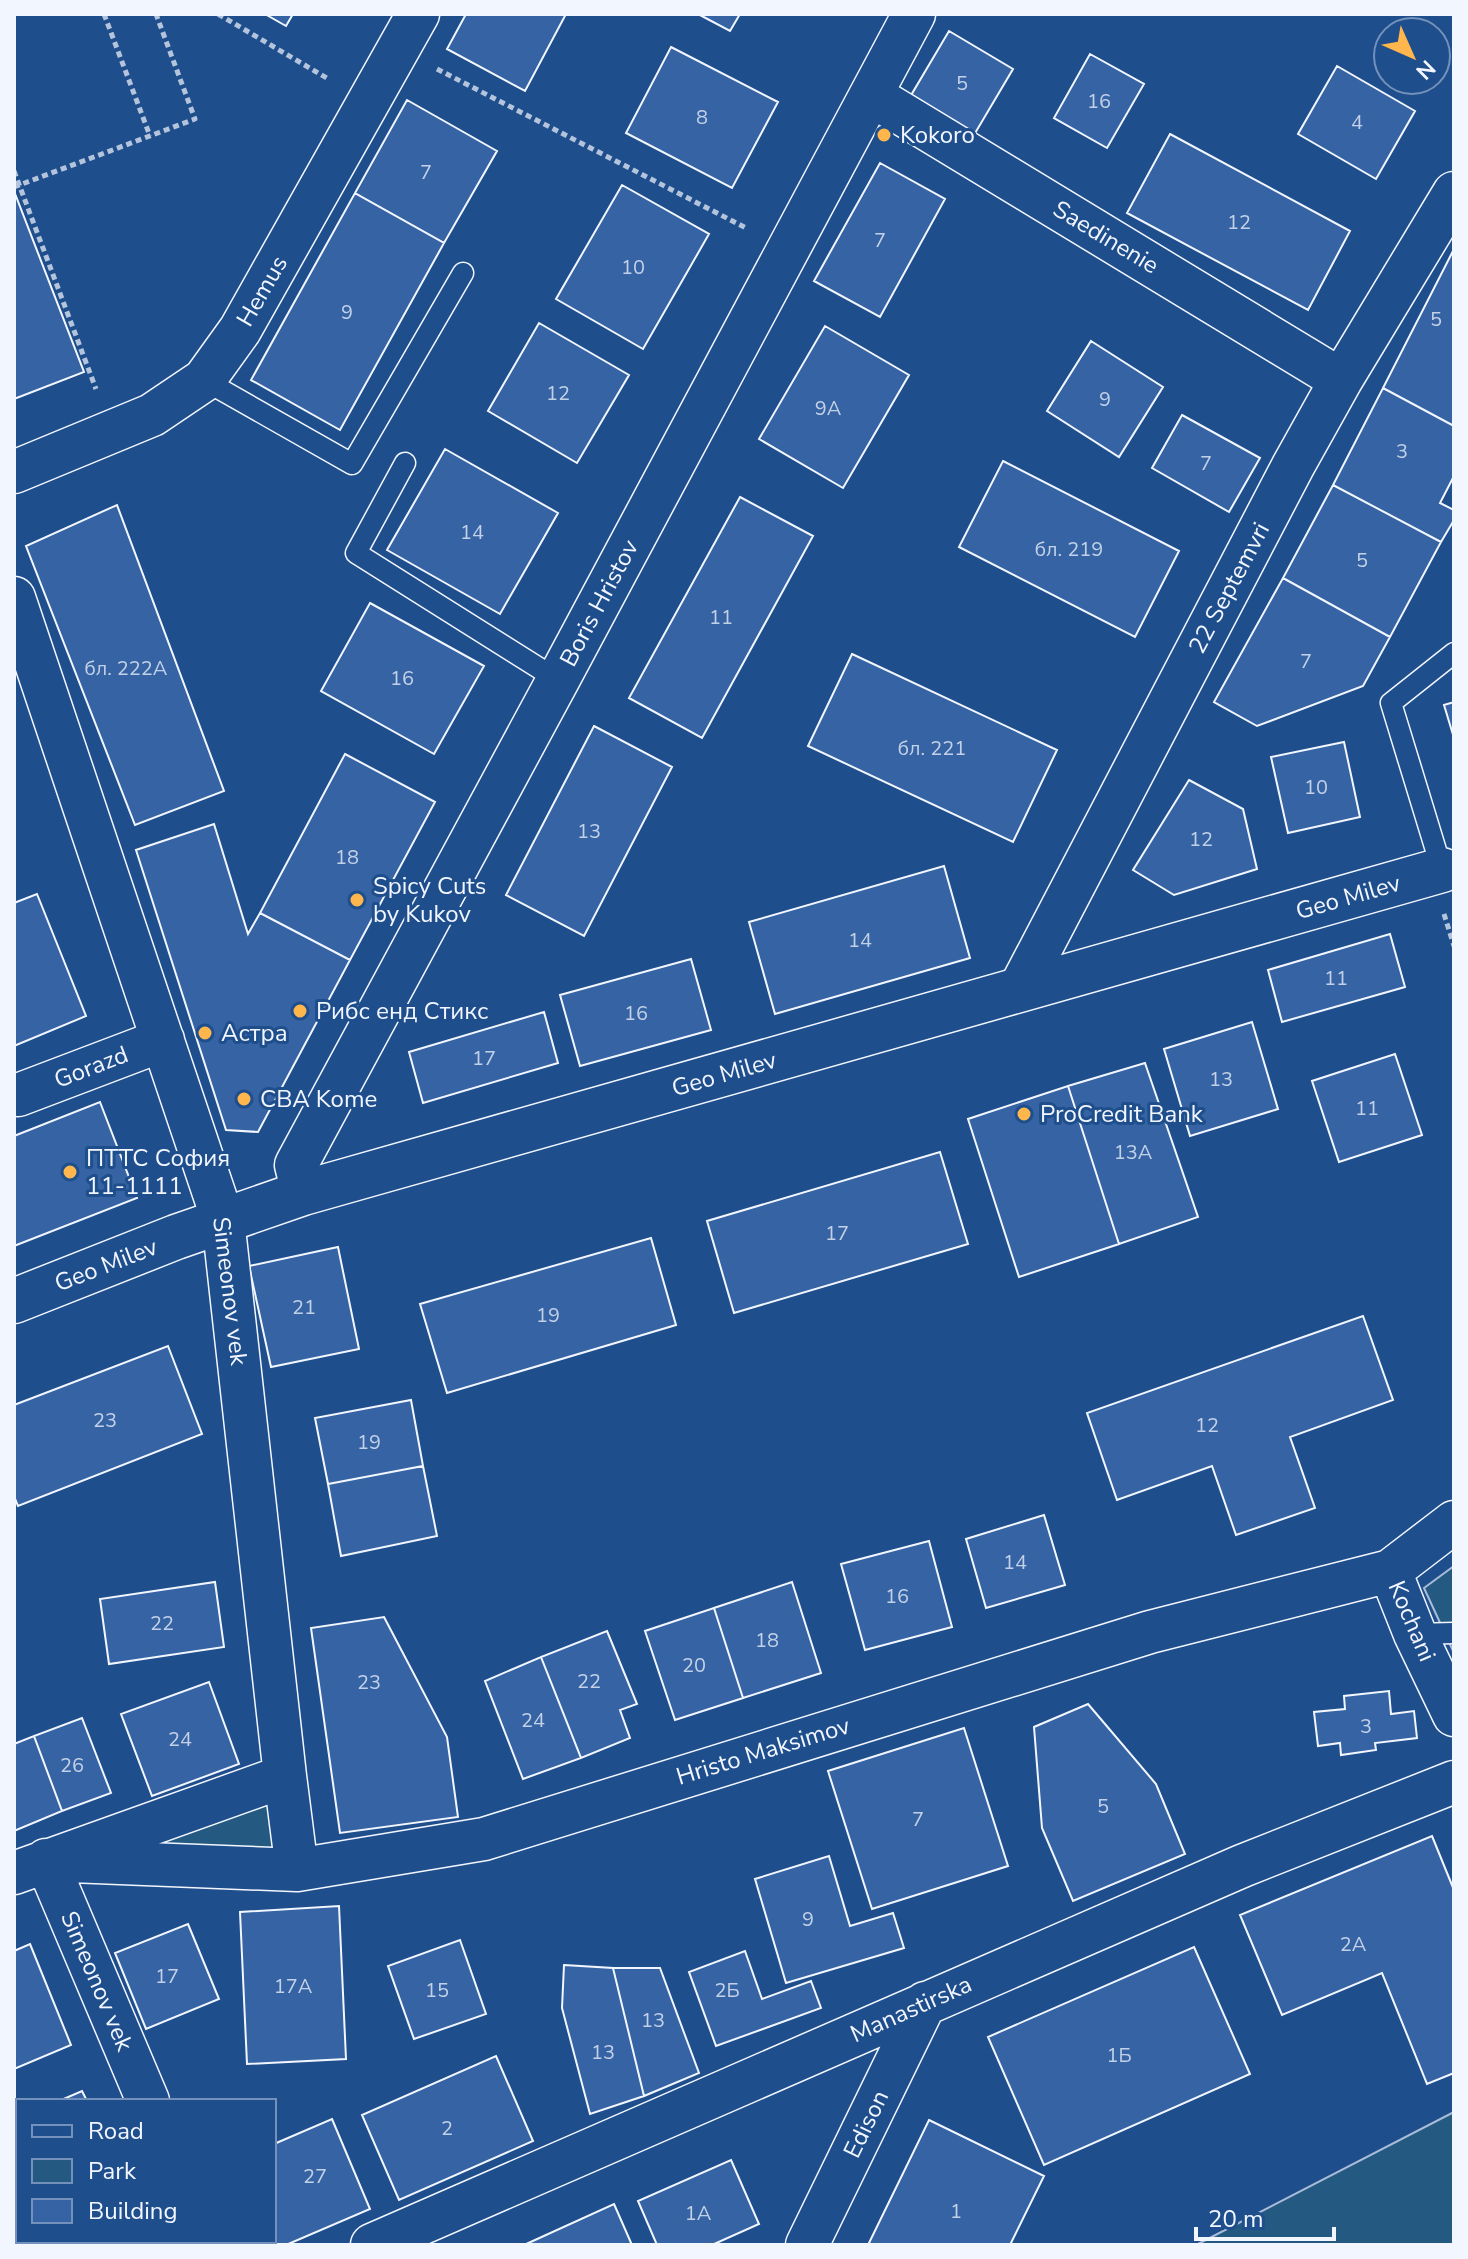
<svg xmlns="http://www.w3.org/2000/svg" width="1468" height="2259" font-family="'Nunito Sans',sans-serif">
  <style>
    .green { fill: #245a82; stroke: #a8bbd7; stroke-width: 2 }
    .building { fill: #3563a3; stroke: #f2f6ff; stroke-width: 2 }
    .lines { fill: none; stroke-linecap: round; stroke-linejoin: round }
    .service-casing { stroke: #f2f6ff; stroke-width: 23 }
    .minor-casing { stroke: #f2f6ff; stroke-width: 45 }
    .tertiary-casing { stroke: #f2f6ff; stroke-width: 47 }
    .path { stroke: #b3c4dc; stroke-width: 5; stroke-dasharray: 6 4; stroke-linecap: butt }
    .service { stroke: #1f4e8c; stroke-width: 20 }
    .minor { stroke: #1f4e8c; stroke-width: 42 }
    .tertiary { stroke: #1f4e8c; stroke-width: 44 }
    .poi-dot { fill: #ffb74d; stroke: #1f4e8c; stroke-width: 3 }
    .labels { text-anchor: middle; stroke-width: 6; stroke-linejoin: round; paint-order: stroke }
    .number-label { font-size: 20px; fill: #c3d1e8 }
    .poi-label { font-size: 24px; fill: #f2f6ff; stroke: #1f4e8c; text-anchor: start }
    .street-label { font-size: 24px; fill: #f2f6ff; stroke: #1f4e8c }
  </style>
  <rect width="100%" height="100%" fill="#1f4e8c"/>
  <path class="green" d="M1454,1566V1653L1424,1588Z
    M285,1776L297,1870L46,1860Z
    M1454,2112V2245H1196Z"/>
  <path class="building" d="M265,14H293L286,26Z
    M466,14H566L525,91L447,49Z
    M698,14H740L730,31Z
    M949,31L1013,69L974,135L910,97Z
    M671,47L778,102L732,188L626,133Z
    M1090,54L1144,84L1107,148L1054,118Z
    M1337,66L1415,111L1376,179L1298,134Z
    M407,100L497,151L444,243L355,193Z
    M1170,134L1350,231L1308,310L1127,213Z
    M880,163L945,199L880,317L814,281Z
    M622,185L709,234L643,349L556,299Z
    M14,191L84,372L14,399Z
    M355,193L444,243L340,430L251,380Z
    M1454,249V426L1383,388Z
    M539,323L629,375L577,463L488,411Z
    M825,326L909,375L843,488L759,439Z
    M1091,341L1163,387L1119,457L1047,411Z
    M1383,388L1454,426V476L1440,503L1454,510V520L1441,542L1333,485Z
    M1182,415L1260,458L1229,512L1152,468Z
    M445,449L558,513L500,614L387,550Z
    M1003,461L1179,551L1135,637L959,547Z
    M1333,485L1441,542L1390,637L1283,578Z
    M740,497L813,536L702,738L629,698Z
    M117,505L224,791L135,825L26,546Z
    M1283,578L1390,637L1363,686L1257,726L1214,702Z
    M370,603L484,666L434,754L321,691Z
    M852,654L1057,750L1013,842L808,746Z
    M1454,702V738L1444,705Z
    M594,726L672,767L584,936L506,895Z
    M1344,742L1360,817L1288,833L1271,757Z
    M345,754L435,802L350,960L260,913Z
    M1189,780L1243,809L1257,869L1174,895L1133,870Z
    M214,824L248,934L260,913L350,960L258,1132L226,1130L136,850Z
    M944,866L970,958L775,1014L749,922Z
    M37,894L86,1016L14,1046V903Z
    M1390,934L1405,987L1282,1022L1268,970Z
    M691,959L711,1030L580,1066L560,995Z
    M544,1012L558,1063L423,1103L409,1052Z
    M1252,1022L1278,1109L1190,1136L1164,1049Z
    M1395,1054L1422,1135L1339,1162L1312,1081Z
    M1145,1063L1198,1217L1119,1244L1068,1086Z
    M1068,1086L1119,1244L1019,1277L968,1119Z
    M100,1102L137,1198L14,1246V1136Z
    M940,1152L968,1244L734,1313L707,1221Z
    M651,1238L676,1325L447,1393L420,1304Z
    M338,1247L359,1349L271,1367L249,1266Z
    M1363,1316L1393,1400L1290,1437L1315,1508L1236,1535L1212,1466L1117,1500L1087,1413Z
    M168,1346L202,1434L18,1506L14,1496V1405Z
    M411,1400L423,1466L328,1484L315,1418Z
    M423,1466L437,1536L341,1556L328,1484Z
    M1044,1515L1065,1585L986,1608L966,1539Z
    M929,1541L952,1627L865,1650L841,1564Z
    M215,1582L224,1647L109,1664L100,1599Z
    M792,1582L821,1673L743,1698L714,1608Z
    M714,1608L743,1698L675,1720L645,1631Z
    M384,1617L447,1737L458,1817L340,1833L311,1628Z
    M607,1631L637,1704L620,1710L630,1738L581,1758L541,1657Z
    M541,1657L581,1758L523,1779L485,1681Z
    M209,1682L239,1764L152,1796L121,1714Z
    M1389,1691L1391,1714L1414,1711L1417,1738L1375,1743L1376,1750L1341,1755L1340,1743L1318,1746L1314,1712L1345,1709L1344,1696Z
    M1088,1704L1156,1784L1185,1854L1073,1901L1042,1828L1034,1727Z
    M82,1718L111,1793L62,1811L34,1736Z
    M964,1728L1008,1866L872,1909L828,1771Z
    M34,1736L62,1811L14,1831V1744Z
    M1432,1836L1454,1890V2073L1427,2084L1382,1973L1282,2015L1240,1915Z
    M829,1856L850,1926L893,1913L904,1948L786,1983L755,1879Z
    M339,1906L346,2059L247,2064L240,1912Z
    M188,1924L219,1999L146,2029L115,1953Z
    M460,1940L486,2014L414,2039L388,1966Z
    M30,1944L71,2045L14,2069V1951Z
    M1194,1947L1250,2074L1044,2165L988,2037Z
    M745,1951L762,1999L811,1981L821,2008L716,2046L689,1972Z
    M564,1965L613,1968L644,2096L590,2114L562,2008Z
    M613,1968H660L699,2073L644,2096Z
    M496,2056L533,2141L399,2200L362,2115Z
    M82,2091L87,2101H59Z
    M18,2119V2228H17L14,2221V2120Z
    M332,2119L370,2209L286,2245H250L248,2241H274V2144Z
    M929,2120L1044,2176L1010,2245H868Z
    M731,2160L759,2224L712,2245H657L638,2201Z
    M614,2204L632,2245H524Z
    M98,2241H183L185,2245H100Z"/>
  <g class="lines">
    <g class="service-casing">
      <path id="service" d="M204,380L352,464L463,273
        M405,463L356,553L558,680
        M1442,870L1391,703L1454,653
        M1415,1634L1454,1633"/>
    </g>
    <g class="minor-casing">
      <path id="minor" d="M871,95L1341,380
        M14,472L152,415L204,380L240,330L418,14
        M14,598L223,1220L285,1776L297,1870
        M1019,990L1293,466L1341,380L1454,193
        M18,1095L163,1040
        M303,1193L296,1165L558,680L914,14
        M1390,1571L1415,1634L1454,1715
        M46,1860L297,1870L484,1839L1150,1632L1390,1571L1454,1522
        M46,1860L148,2101
        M14,1873L285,1776
        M208,2241L210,2245
        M372,2245L1242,1866L1454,1782
        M807,2245L925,2003"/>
    </g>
    <g class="tertiary-casing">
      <path id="tertiary" d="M14,1301L176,1237L303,1193L1442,870"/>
    </g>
    <path class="path" d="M104,14L150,136
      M218,14L330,80
      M437,69L748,229
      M14,171L96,389
      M14,187L195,119L156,14
      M1444,914L1454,946"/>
    <use href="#service" class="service"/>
    <use href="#minor" class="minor"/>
    <use href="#tertiary" class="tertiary"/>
  </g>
  <g class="poi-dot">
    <circle cx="884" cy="135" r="8"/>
    <circle cx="357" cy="900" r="8"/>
    <circle cx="300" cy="1011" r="8"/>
    <circle cx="205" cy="1033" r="8"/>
    <circle cx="244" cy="1099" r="8"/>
    <circle cx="1024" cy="1114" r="8"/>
    <circle cx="70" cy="1172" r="8"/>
  </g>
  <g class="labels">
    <g class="number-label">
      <text x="962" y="90">5</text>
      <text x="1099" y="108">16</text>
      <text x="702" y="124">8</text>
      <text x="1357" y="129">4</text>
      <text x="426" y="179">7</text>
      <text x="1239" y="229">12</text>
      <text x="880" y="247">7</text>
      <text x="633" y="274">10</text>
      <text x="347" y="319">9</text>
      <text x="1436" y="326">5</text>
      <text x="558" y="400">12</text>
      <text x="1105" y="406">9</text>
      <text x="828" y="415">9А</text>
      <text x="1402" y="458">3</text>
      <text x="1206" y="470">7</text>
      <text x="472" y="539">14</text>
      <text x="1069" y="556">бл. 219</text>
      <text x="1362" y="567">5</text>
      <text x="721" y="624">11</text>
      <text x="1306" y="668">7</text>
      <text x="126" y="675">бл. 222А</text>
      <text x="402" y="685">16</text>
      <text x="932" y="755">бл. 221</text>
      <text x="1316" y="794">10</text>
      <text x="589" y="838">13</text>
      <text x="1201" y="846">12</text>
      <text x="347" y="864">18</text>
      <text x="860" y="947">14</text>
      <text x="1336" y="985">11</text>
      <text x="636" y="1020">16</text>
      <text x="484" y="1065">17</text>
      <text x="1221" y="1086">13</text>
      <text x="1367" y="1115">11</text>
      <text x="1133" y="1159">13А</text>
      <text x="837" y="1240">17</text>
      <text x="304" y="1314">21</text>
      <text x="548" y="1322">19</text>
      <text x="105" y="1427">23</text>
      <text x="1207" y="1432">12</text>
      <text x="369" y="1449">19</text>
      <text x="1015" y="1569">14</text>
      <text x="897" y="1603">16</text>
      <text x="162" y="1630">22</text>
      <text x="767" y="1647">18</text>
      <text x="694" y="1672">20</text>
      <text x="589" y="1688">22</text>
      <text x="369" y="1689">23</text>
      <text x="533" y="1727">24</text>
      <text x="1366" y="1733">3</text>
      <text x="180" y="1746">24</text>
      <text x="72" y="1772">26</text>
      <text x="1103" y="1813">5</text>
      <text x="918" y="1826">7</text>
      <text x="808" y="1926">9</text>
      <text x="1353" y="1951">2А</text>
      <text x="167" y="1983">17</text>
      <text x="293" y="1993">17А</text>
      <text x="437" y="1997">15</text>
      <text x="727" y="1997">2Б</text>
      <text x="653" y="2027">13</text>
      <text x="603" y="2059">13</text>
      <text x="1119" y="2062">1Б</text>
      <text x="447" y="2135">2</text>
      <text x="315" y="2183">27</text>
      <text x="956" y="2218">1</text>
      <text x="698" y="2220">1А</text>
    </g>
    <g class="poi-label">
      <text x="900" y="143">Kokoro</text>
      <text x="373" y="894">Spicy Cuts<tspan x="373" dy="28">by Kukov</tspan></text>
      <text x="316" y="1019">Рибс енд Стикс</text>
      <text x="221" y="1041">Астра</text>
      <text x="260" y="1107">CBA Kome</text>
      <text x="1040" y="1122">ProCredit Bank</text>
      <text x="86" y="1166">ПТТС София<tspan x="86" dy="28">11-1111</tspan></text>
    </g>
    <g class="street-label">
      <text transform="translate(1106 237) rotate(31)" y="8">Saedinenie</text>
      <text transform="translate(262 291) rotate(-60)" y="8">Hemus</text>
      <text transform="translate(1229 588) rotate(-62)" y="8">22 Septemvri</text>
      <text transform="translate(599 603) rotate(-62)" y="8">Boris Hristov</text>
      <text transform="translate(1348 897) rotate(-16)" y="8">Geo Milev</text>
      <text transform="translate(91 1067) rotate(-21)" y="8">Gorazd</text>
      <text transform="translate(724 1074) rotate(-16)" y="8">Geo Milev</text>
      <text transform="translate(106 1265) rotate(-21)" y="8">Geo Milev</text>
      <text transform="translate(230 1291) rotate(83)" y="8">Simeonov vek</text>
      <text transform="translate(1412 1621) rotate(67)" y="8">Kochani</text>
      <text transform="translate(763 1751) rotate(-17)" y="8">Hristo Maksimov</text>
      <text transform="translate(97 1981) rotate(67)" y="8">Simeonov vek</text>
      <text transform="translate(911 2009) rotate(-24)" y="8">Manastirska</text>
      <text transform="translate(866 2124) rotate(-64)" y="8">Edison</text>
    </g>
  </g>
  <rect width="1468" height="2259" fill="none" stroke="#f2f6ff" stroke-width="32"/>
  <rect x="16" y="2099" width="260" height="144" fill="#1f4e8c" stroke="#7391ba" stroke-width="2"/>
  <rect x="32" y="2125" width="40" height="12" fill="#1f4e8c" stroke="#7391ba" stroke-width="2"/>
  <text x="88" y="2139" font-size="24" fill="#f2f6ff">Road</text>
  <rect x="32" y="2159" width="40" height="24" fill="#245a82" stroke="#7391ba" stroke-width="2"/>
  <text x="88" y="2179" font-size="24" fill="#f2f6ff">Park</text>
  <rect x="32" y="2199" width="40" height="24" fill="#3563a3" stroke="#7391ba" stroke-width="2"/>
  <text x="88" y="2219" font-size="24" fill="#f2f6ff">Building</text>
  <g transform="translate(1412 56) rotate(135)"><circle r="38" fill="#1f4e8c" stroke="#7391ba" stroke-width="2"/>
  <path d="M0-6L14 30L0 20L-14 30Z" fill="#ffb74d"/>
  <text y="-12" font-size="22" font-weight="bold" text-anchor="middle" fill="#f2f6ff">N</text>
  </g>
  <path d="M1196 2227v12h138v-12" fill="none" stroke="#f2f6ff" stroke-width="4"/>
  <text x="1208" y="2227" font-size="24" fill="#f2f6ff" stroke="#1f4e8c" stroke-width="6" paint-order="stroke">20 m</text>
</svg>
